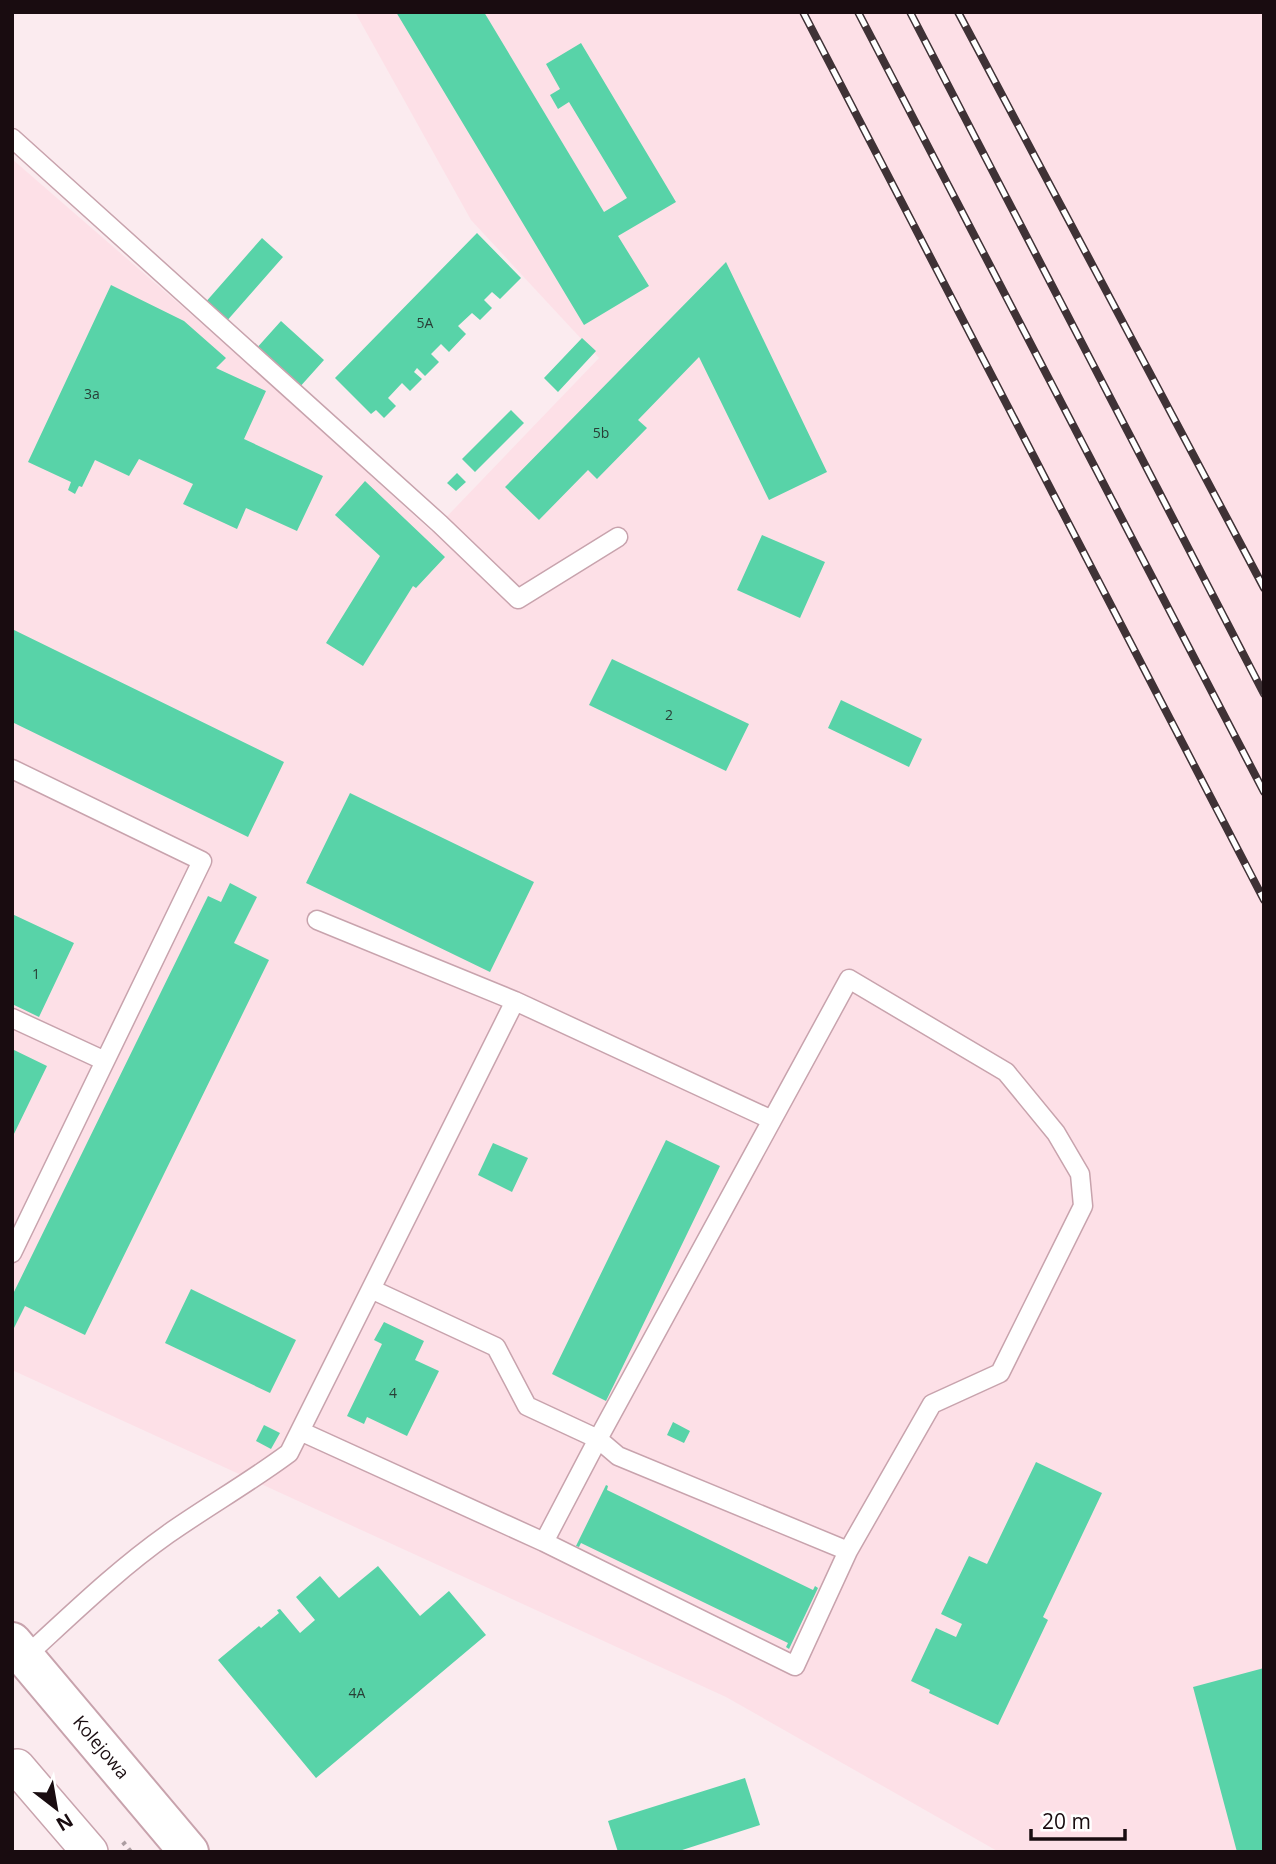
<svg xmlns="http://www.w3.org/2000/svg" width="1276" height="1864" font-family="'Open Sans',sans-serif">
  <style>
    .built { fill: #fde0e7 }
    .building { fill: #58d3a8 }
    .lines { fill: none; stroke-linecap: round; stroke-linejoin: round }
    .service-casing { stroke: #c8a3ad; stroke-width: 21 }
    .minor-casing { stroke: #c8a3ad; stroke-width: 38 }
    .tertiary-casing { stroke: #c8a3ad; stroke-width: 42 }
    .path { stroke: #ac9da1; stroke-width: 4.5; stroke-dasharray: 3.5 5; stroke-linecap: butt }
    .service { stroke: #fff; stroke-width: 18 }
    .minor { stroke: #fff; stroke-width: 35 }
    .tertiary { stroke: #fff; stroke-width: 38 }
    .rail-casing { stroke: #3f3236; stroke-width: 8 }
    .rail { stroke: #fff; stroke-width: 5; stroke-dasharray: 16; stroke-linecap: butt }
    .labels { text-anchor: middle; stroke-width: 6; stroke-linejoin: round; paint-order: stroke }
    .number-label { font-size: 14px; fill: #293e36 }
    .street-label { font-size: 18px; fill: #190c10; stroke: #fff }
  </style>
  <rect width="100%" height="100%" fill="#fbebef"/>
  <path class="built" d="M355,12H1264V1852H999L726,1697L12,1370V159L253,368L432,532L599,358L471,220Z"/>
  <path class="building" d="M396,12H484L604,212L627,198L569,102L558,109L550,95L560,89L546,64L581,43L676,202L618,236L649,286L584,325Z
    M477,233L521,278L500,299L492,292L484,300L492,308L480,320L472,313L458,326L466,334L449,352L441,344L431,354L439,362L425,376L417,368L414,372L422,379L410,391L402,383L388,398L396,406L384,418L376,410L371,414L335,378Z
    M262,238L283,257L225,323L204,304Z
    M726,262L827,472L769,500L699,357L638,420L647,428L597,479L588,470L539,520L505,487Z
    M111,285L184,321L226,358L216,368L266,391L244,439L323,476L297,531L246,508L237,529L183,504L193,484L139,459L129,476L95,460L82,487L79,486L75,494L68,490L71,482L28,462Z
    M281,321L324,360L298,389L255,350Z
    M582,338L596,351L558,392L544,378Z
    M511,410L524,423L475,472L462,459Z
    M457,473L466,482L456,491L447,483Z
    M365,481L445,557L416,588L413,586L363,666L326,643L380,556L335,515Z
    M762,535L825,562L800,618L737,590Z
    M12,629L284,762L248,837L12,722Z
    M612,659L749,724L726,771L589,705Z
    M841,700L922,739L909,767L828,728Z
    M350,793L534,882L490,972L306,883Z
    M230,883L257,897L234,943L269,960L85,1335L25,1306L12,1332V1296L208,896L221,902Z
    M12,914L74,943L39,1017L12,1004Z
    M12,1049L47,1066L12,1138Z
    M666,1140L720,1166L606,1401L552,1374Z
    M493,1143L528,1158L512,1192L478,1175Z
    M191,1289L296,1340L270,1393L165,1343Z
    M384,1322L424,1341L415,1360L439,1371L407,1436L367,1417L364,1424L347,1416L382,1344L374,1340Z
    M673,1422L690,1431L684,1443L667,1435Z
    M264,1425L280,1433L271,1449L256,1441Z
    M1036,1462L1102,1493L1043,1617L1048,1620L998,1725L929,1693L930,1690L911,1681L936,1628L956,1637L962,1624L941,1614L969,1556L987,1564Z
    M606,1485L608,1486L607,1490L813,1590L815,1586L818,1588L789,1649L786,1647L788,1643L581,1543L579,1547L576,1546Z
    M378,1566L420,1616L449,1591L486,1635L316,1778L218,1660L259,1626L261,1628L279,1613L277,1610L280,1609L300,1633L315,1620L296,1597L320,1576L339,1598Z
    M1264,1668V1852H1237L1193,1687Z
    M745,1778L760,1825L676,1852H618L608,1821Z"/>
  <g class="lines">
    <g class="service-casing">
      <path id="service" d="M12,138L440,524L518,599L618,537
        M12,769L202,861L12,1253
        M849,979L1006,1072L1056,1133L1080,1174L1083,1206L1000,1373L932,1404L848,1551L618,1456L598,1439Z
        M515,1001L772,1120
        M12,1018L105,1061
        M300,1431L544,1542L598,1439L527,1406L496,1347L371,1289
        M544,1542L795,1666L848,1551
        M25,1657C71,1615 117,1570 168,1534C208,1506 250,1482 289,1453L515,1001L317,920"/>
    </g>
    <g class="minor-casing">
      <path id="minor" d="M12,1771L17,1767L90,1852"/>
    </g>
    <g class="tertiary-casing">
      <g id="tertiary">
        <path id="s1" d="M12,1642L189,1852"/>
      </g>
    </g>
    <path class="path" d="M123,1842L131,1852"/>
    <use href="#service" class="service"/>
    <use href="#minor" class="minor"/>
    <use href="#tertiary" class="tertiary"/>
    <g class="rail-casing">
      <path id="rail" d="M803,12L1264,900
        M858,12L1264,792
        M910,12L1264,694
        M958,12L1264,588"/>
    </g>
    <use href="#rail" class="rail"/>
  </g>
  <g class="labels">
    <g class="number-label">
      <text x="425" y="328">5A</text>
      <text x="92" y="399">3a</text>
      <text x="601" y="438">5b</text>
      <text x="669" y="720">2</text>
      <text x="36" y="979">1</text>
      <text x="393" y="1398">4</text>
      <text x="357" y="1698">4A</text>
    </g>
    <g class="street-label">
      <text dy="6" stroke="none"><textPath href="#s1" startOffset="138">Kolejowa</textPath></text>
    </g>
  </g>
  <rect width="1276" height="1864" fill="none" stroke="#190c10" stroke-width="28"/>
  <g transform="translate(56 1808) rotate(149)" stroke="#ffffff" stroke-width="5" paint-order="stroke">
  <path d="M0-5L12 26L0 18L-12 26Z" fill="#190c10"/>
  <text y="-10" font-size="19" font-weight="bold" text-anchor="middle" fill="#190c10">N</text>
  </g>
  <path d="M1031 1829v10h94v-10" fill="none" stroke="#190c10" stroke-width="3.5"/>
  <text x="1042" y="1829" font-size="21" fill="#190c10" stroke="#ffffff" stroke-width="5" paint-order="stroke">20 m</text>
</svg>
